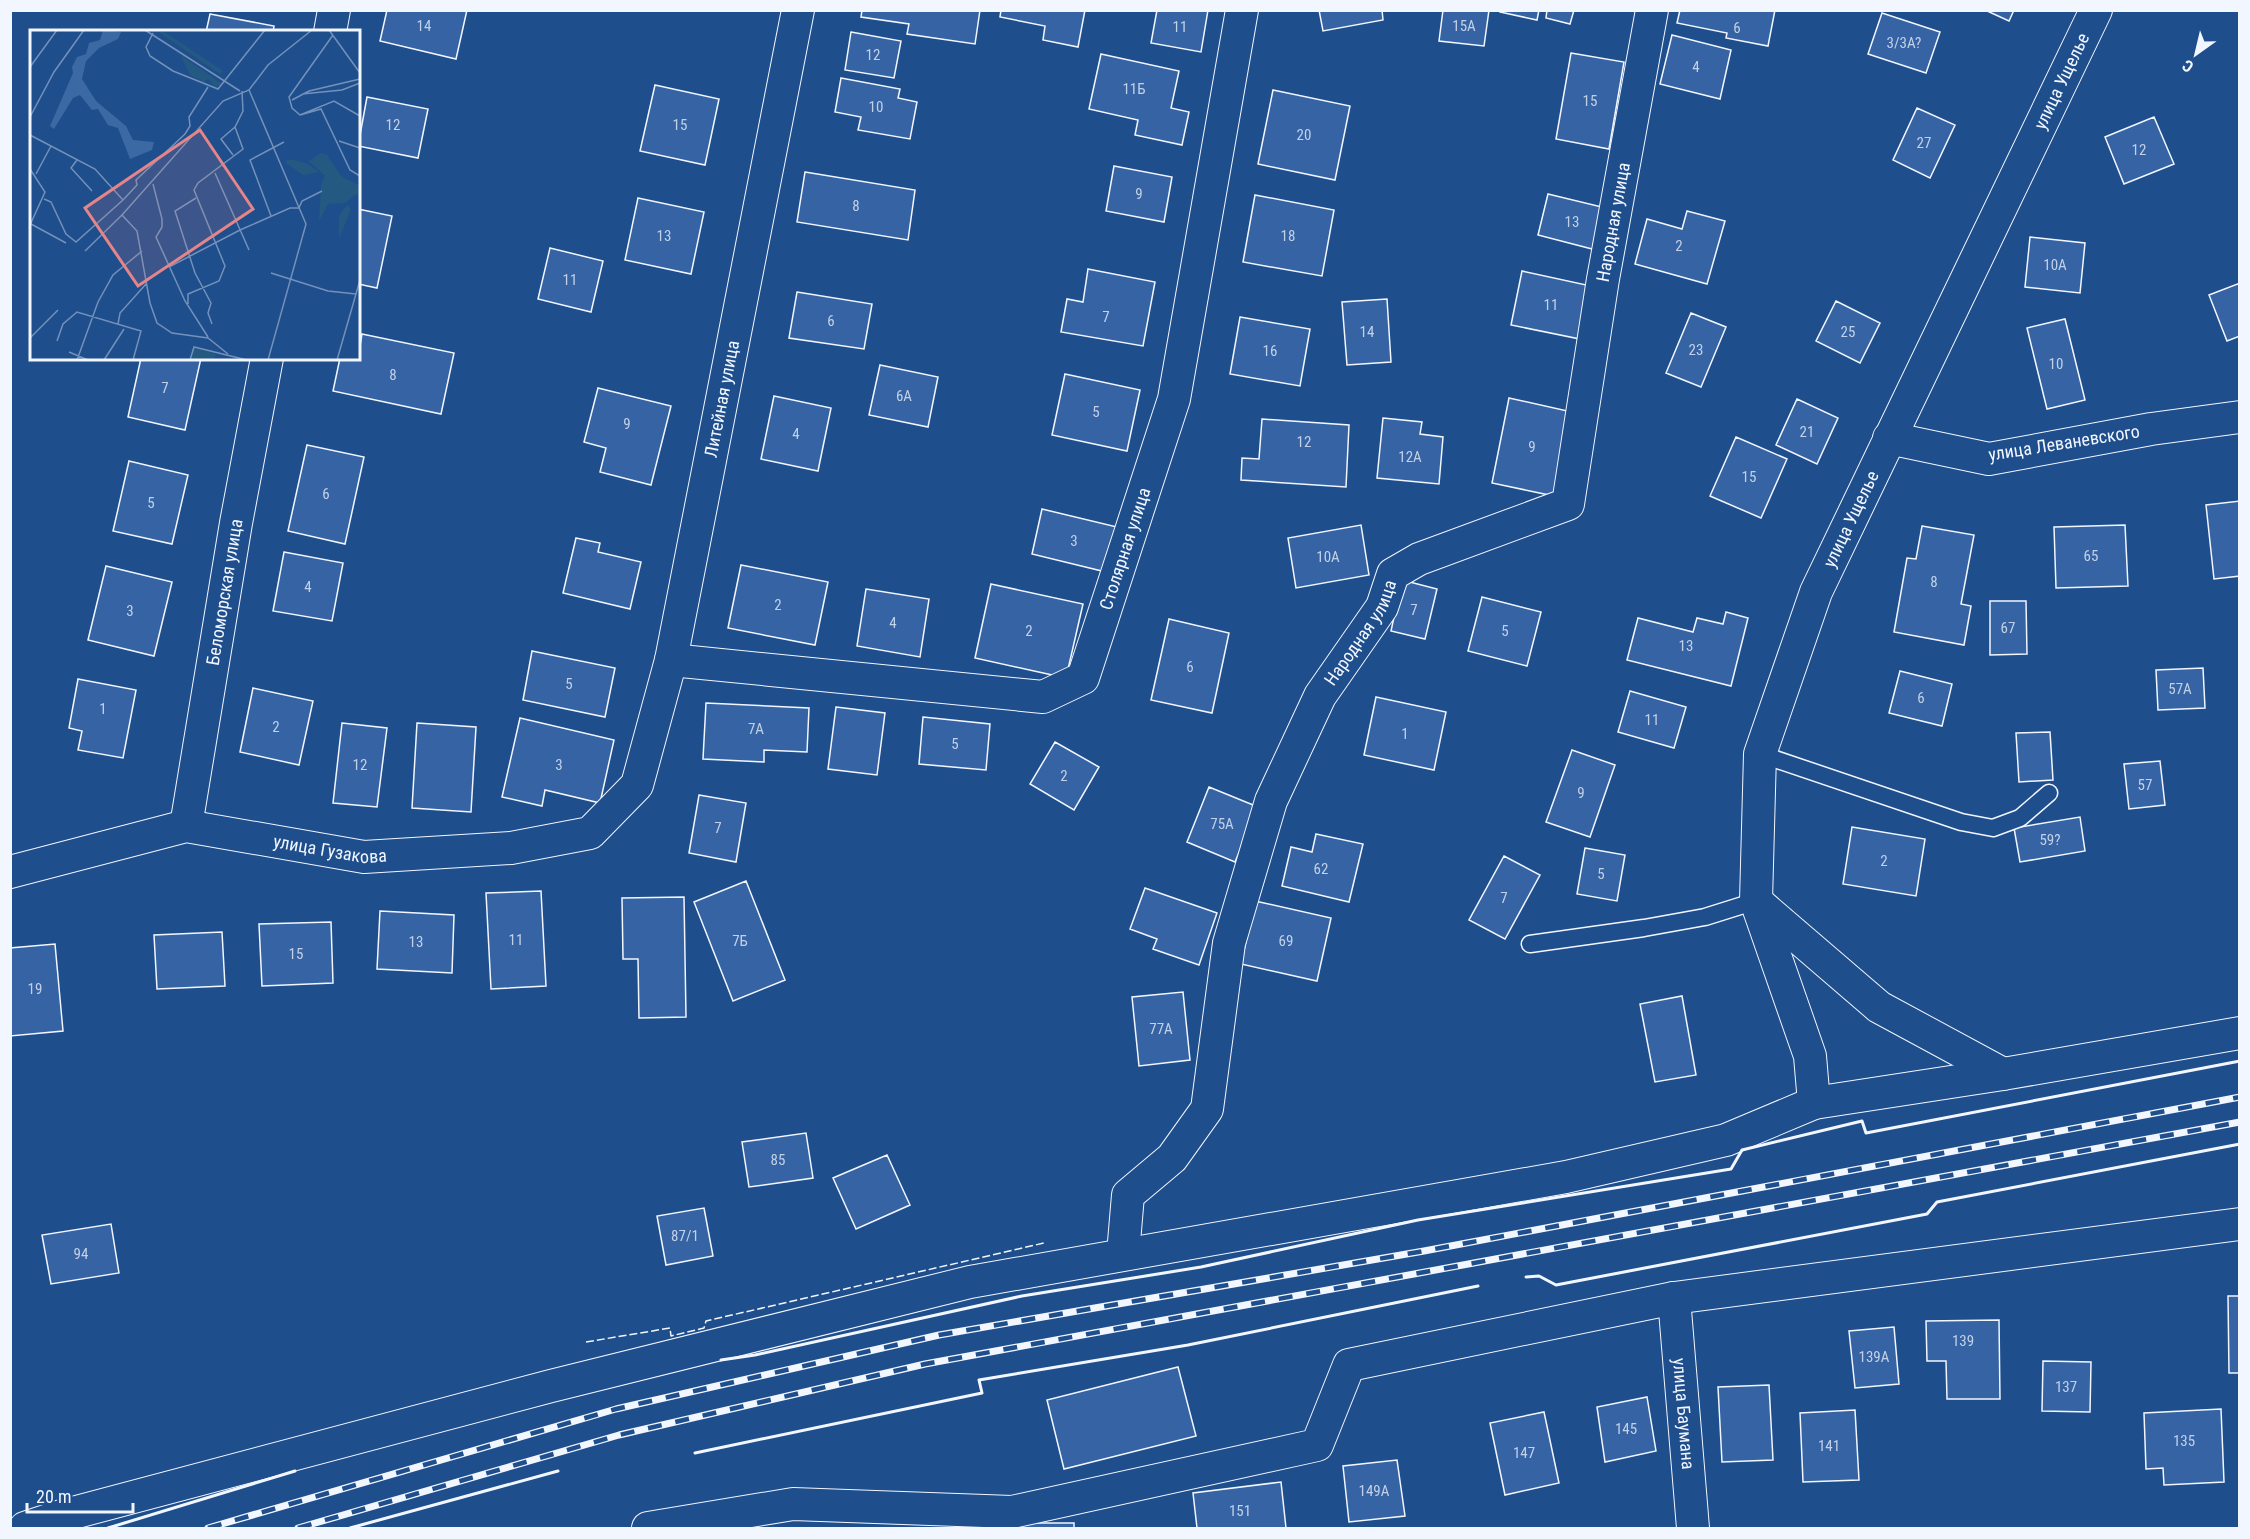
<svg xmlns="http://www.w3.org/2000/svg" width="2250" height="1539" font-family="'Roboto Condensed',sans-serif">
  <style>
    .building { fill: #3563a3; stroke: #f2f6ff; stroke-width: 1.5 }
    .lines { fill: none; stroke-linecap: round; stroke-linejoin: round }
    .service-casing { stroke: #f2f6ff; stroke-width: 19 }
    .minor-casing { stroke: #f2f6ff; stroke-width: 34 }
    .service { stroke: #1f4e8c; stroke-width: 16 }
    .minor { stroke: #1f4e8c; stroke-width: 32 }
    .rail-casing { stroke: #f2f6ff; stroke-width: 7 }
    .rail { stroke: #1f4e8c; stroke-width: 4.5; stroke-dasharray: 14; stroke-linecap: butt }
    .fence { stroke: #f2f6ff; stroke-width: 1.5; stroke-dasharray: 8 3; stroke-linecap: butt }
    .wall { stroke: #f2f6ff; stroke-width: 3 }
    .labels { text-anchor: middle; stroke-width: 4.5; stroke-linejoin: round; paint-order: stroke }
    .number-label { font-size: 15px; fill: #c3d1e8 }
    .street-label { font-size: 18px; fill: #f2f6ff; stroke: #1f4e8c }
    .inset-road { fill: none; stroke: #7391ba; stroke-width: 1.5 }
    .view { fill: #e38589; fill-opacity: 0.15; stroke: #e38589; stroke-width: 3 }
    .inset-edge { fill: none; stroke: #f2f6ff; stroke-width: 3 }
  </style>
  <rect width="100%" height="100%" fill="#1f4e8c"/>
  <path class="building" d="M387,10H467L456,59L380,41Z
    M862,10H980L975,44L907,34L909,24L861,17Z
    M1001,10H1085L1078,47L1043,40L1045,26L1000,17Z
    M1157,10H1208L1201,52L1151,43Z
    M1319,10H1382L1383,20L1323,31Z
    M1443,10H1489L1484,46L1439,41Z
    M1501,10H1539L1537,20L1500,12Z
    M1547,10H1574L1570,24L1546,18Z
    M1680,10H1775L1768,46L1726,38L1727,33L1677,23Z
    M1985,10H2014L2009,21Z
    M1882,13L1940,32L1926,73L1868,54Z
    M210,14L274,26L273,32H206Z
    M851,32L901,41L894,78L845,70Z
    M1672,35L1731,50L1720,99L1660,84Z
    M1571,53L1624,62L1609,149L1556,139Z
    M1101,54L1179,71L1171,108L1189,112L1182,145L1135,135L1138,120L1089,109Z
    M841,78L900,89L898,98L917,102L910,139L858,130L861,117L835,112Z
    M655,85L719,99L705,165L640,151Z
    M1273,90L1350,106L1335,180L1258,164Z
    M367,97L428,109L418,158L358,146Z
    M1917,108L1955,125L1930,178L1893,160Z
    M2154,117L2174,164L2124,184L2105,137Z
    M1114,166L1172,177L1164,222L1106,211Z
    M805,172L915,190L908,240L797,222Z
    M1548,194L1606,208L1596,250L1538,235Z
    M1255,195L1334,210L1322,276L1243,262Z
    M638,198L704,212L691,274L625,260Z
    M358,209L392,216L377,288L358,284Z
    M1687,211L1725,221L1707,284L1635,264L1647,219L1682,229Z
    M2030,237L2085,243L2080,293L2025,287Z
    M550,248L603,261L591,312L538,299Z
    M1088,269L1155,282L1143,346L1061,332L1067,299L1083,302Z
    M1522,271L1591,286L1580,339L1511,325Z
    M2240,283V336L2227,341L2209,295Z
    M797,292L872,304L864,349L789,338Z
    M1387,299L1391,362L1347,365L1342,302Z
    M1836,301L1880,323L1860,363L1816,341Z
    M1691,313L1726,327L1701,387L1666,373Z
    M1240,317L1310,329L1300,386L1230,374Z
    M2065,319L2085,400L2047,409L2027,328Z
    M362,334L454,353L441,414L333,391L340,358H358Z
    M141,358H201L185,430L128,417Z
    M880,365L938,377L928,427L869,415Z
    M1065,374L1140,390L1127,451L1052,435Z
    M598,388L671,406L651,485L600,472L606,448L584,442Z
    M774,396L831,408L818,471L761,459Z
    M1509,398L1572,412L1554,496L1492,483Z
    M1797,399L1838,418L1817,464L1776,445Z
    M1383,418L1422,422L1420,434L1443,437L1439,484L1377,478Z
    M1262,419L1349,425L1346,487L1241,480L1242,458L1259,459Z
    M1736,437L1787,459L1761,518L1710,496Z
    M307,445L364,457L345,544L288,531Z
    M129,461L188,475L172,544L113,531Z
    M2240,501V576L2214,579L2206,505Z
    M1042,509L1117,527L1106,572L1032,554Z
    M1361,525L1369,575L1296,588L1288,538Z
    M2125,525L2128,586L2056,588L2054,527Z
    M1922,526L1974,535L1961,604L1971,606L1964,645L1894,632L1907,558L1916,559Z
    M576,538L600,543L598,552L641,562L630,609L563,593Z
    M284,552L343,563L332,621L273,611Z
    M741,565L828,582L815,645L728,628Z
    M106,566L172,582L154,656L88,640Z
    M1402,580L1437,589L1425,639L1391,631Z
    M991,584L1083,604L1066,678L975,658Z
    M866,589L929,599L920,657L857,646Z
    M1482,597L1541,612L1527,666L1468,651Z
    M1990,601H2026L2027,654L1990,655Z
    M1726,612L1748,618L1731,686L1627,660L1638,618L1693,632L1697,618L1723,624Z
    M1169,619L1229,633L1212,713L1151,700Z
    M532,651L615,668L605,717L523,700Z
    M2203,668L2205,708L2158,710L2156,670Z
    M1900,671L1952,684L1942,726L1889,713Z
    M78,679L136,690L123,758L78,750L82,731L69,728Z
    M253,688L313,701L299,765L240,752Z
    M1630,691L1686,707L1674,748L1618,732Z
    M1376,697L1446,712L1434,770L1364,755Z
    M706,703L809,708L807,752L764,750V762L703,759Z
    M836,707L885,713L877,775L828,769Z
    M923,717L990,724L986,770L919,764Z
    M520,718L614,740L600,803L545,790L542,806L502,797Z
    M342,723L387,728L377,807L333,803Z
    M417,723L476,727L471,812L412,808Z
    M2050,732L2053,780L2019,782L2016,733Z
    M1055,742L1099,767L1074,810L1030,784Z
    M1572,750L1615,765L1590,837L1546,822Z
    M2160,761L2165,805L2129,809L2124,764Z
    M1209,787L1258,807L1235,862L1187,842Z
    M699,795L746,803L736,862L689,853Z
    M2080,817L2085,851L2020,862L2014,828Z
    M1852,827L1925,839L1916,896L1843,884Z
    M1316,834L1363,844L1349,902L1282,886L1291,847L1312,852Z
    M1585,848L1625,855L1617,901L1577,894Z
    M1504,856L1540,875L1505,939L1469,920Z
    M746,881L785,980L733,1001L694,902Z
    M1145,888L1217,913L1199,965L1153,949L1157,939L1130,929Z
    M541,891L546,986L491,989L486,893Z
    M684,897L686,1017L639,1018L638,959H623L622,898Z
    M1255,901L1331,918L1317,981L1241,964Z
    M380,911L454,915L452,973L377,969Z
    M331,922L333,983L262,986L259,924Z
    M222,932L225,986L157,989L154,935Z
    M55,944L63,1031L10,1036V948Z
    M1183,992L1190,1060L1139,1066L1132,997Z
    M1682,996L1696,1075L1655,1082L1640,1004Z
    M806,1133L813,1178L749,1187L742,1142Z
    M887,1155L910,1205L856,1229L833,1178Z
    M704,1208L713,1256L666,1265L657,1216Z
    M111,1224L119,1273L51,1284L42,1235Z
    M2228,1296H2240V1373H2229Z
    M1999,1320L2000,1399H1947L1946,1361H1927L1926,1321Z
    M1894,1327L1899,1384L1855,1388L1849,1331Z
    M2043,1361L2091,1362L2090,1412L2042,1411Z
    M1178,1367L1196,1436L1064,1469L1047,1400Z
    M1769,1385L1773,1460L1722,1462L1718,1387Z
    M1647,1397L1656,1451L1605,1462L1597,1407Z
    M2221,1409L2224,1482L2164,1485L2163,1468L2146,1469L2144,1413Z
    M1855,1410L1859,1480L1803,1482L1800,1413Z
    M1544,1412L1559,1483L1505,1495L1490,1423Z
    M1397,1460L1405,1516L1349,1522L1343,1466Z
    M1281,1482L1286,1528H1197L1193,1493Z
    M1002,1523H1074V1528H1002Z"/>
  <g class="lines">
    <g class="service-casing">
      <path id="service" d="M1760,754L1961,822L1993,828L2020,818L2049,793
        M1530,944L1644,928L1705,917L1756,901"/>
    </g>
    <g class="minor-casing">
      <g id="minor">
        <path d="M330,32L334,10"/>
        <path d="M1889,438L1989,459L2151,429L2240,417"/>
        <path id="s1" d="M671,660L1043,697L1083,678L1174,399L1242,10"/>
        <path id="s2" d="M186,826L236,523L267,358"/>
        <path id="s3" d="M10,872L186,826L364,857L511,848L590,833L637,785L671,660L798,10"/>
        <path d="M1757,902L1879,1007L2003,1074"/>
        <path d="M1814,1103L2003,1074L2240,1033"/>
        <path id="s4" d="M1123,1254L1128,1195L1172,1158L1207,1109L1229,943L1271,801L1320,696L1382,607L1393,574L1419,559L1568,504L1603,279L1652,10"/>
        <path id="s5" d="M1674,1298L1693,1528"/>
        <path id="s6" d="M25,1528L58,1517L551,1386L970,1282L1566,1177L1726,1140L1814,1103L1810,1056L1756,901L1760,754L1816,592L2096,10"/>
        <path d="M648,1528L793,1504L1012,1512L1317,1445L1349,1365L1674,1298L2240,1224"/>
      </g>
    </g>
    <use href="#service" class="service"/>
    <use href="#minor" class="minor"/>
    <g class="rail-casing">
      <path id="rail" d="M208,1528L616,1409L939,1335L1424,1251L2240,1097
        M298,1528L619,1435L925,1364L2240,1122"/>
    </g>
    <use href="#rail" class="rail"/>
    <path class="fence" d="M586,1342L670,1328L671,1336L704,1328L706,1321L1044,1243"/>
    <path class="wall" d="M1526,1277L1539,1276L1556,1285L1927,1214L1937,1202L2240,1144
      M721,1360L755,1355L1022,1296L1201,1267L1418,1220L1731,1169L1742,1150L1862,1121L1866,1133L2240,1061
      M695,1453L982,1393L979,1380L1188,1345L1478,1286
      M108,1528L295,1471
      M350,1528L558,1471"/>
  </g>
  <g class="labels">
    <g class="number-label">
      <text x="424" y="31">14</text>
      <text x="1464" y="31">15А</text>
      <text x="1180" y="32">11</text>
      <text x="1737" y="33">6</text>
      <text x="1904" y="48">3/3А?</text>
      <text x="873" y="60">12</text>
      <text x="1696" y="72">4</text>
      <text x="1134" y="94">11Б</text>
      <text x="1590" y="106">15</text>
      <text x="876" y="112">10</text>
      <text x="393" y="130">12</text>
      <text x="680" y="130">15</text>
      <text x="1304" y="140">20</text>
      <text x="1924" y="148">27</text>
      <text x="2139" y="155">12</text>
      <text x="1139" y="199">9</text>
      <text x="856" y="211">8</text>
      <text x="1572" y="227">13</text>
      <text x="664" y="241">13</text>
      <text x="1288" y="241">18</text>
      <text x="1679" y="251">2</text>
      <text x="2055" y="270">10А</text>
      <text x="570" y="285">11</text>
      <text x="1551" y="310">11</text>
      <text x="1106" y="322">7</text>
      <text x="831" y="326">6</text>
      <text x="1367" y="337">14</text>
      <text x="1848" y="337">25</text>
      <text x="1696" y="355">23</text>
      <text x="1270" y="356">16</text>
      <text x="2056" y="369">10</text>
      <text x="393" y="380">8</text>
      <text x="165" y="393">7</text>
      <text x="904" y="401">6А</text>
      <text x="1096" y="417">5</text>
      <text x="627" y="429">9</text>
      <text x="1807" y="437">21</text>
      <text x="796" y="439">4</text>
      <text x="1304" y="447">12</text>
      <text x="1532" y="452">9</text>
      <text x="1410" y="462">12А</text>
      <text x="1749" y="482">15</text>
      <text x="326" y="499">6</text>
      <text x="151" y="508">5</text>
      <text x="1074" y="546">3</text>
      <text x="2091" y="561">65</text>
      <text x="1328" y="562">10А</text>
      <text x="1934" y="587">8</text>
      <text x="308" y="592">4</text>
      <text x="778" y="610">2</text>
      <text x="1414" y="615">7</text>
      <text x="130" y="616">3</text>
      <text x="893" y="628">4</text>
      <text x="2008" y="633">67</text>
      <text x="1029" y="636">2</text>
      <text x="1505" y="636">5</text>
      <text x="1686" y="651">13</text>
      <text x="1190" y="672">6</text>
      <text x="569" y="689">5</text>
      <text x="2180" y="694">57А</text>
      <text x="1921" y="703">6</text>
      <text x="103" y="714">1</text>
      <text x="1652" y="725">11</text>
      <text x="276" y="732">2</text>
      <text x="756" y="734">7А</text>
      <text x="1405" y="739">1</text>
      <text x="955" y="749">5</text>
      <text x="360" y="770">12</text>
      <text x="559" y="770">3</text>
      <text x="1064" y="781">2</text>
      <text x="2145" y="790">57</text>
      <text x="1581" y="798">9</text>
      <text x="1222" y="829">75А</text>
      <text x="718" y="833">7</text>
      <text x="2050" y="845">59?</text>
      <text x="1884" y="866">2</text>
      <text x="1321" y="874">62</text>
      <text x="1601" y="879">5</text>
      <text x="1504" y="903">7</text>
      <text x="516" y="945">11</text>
      <text x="740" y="946">7Б</text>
      <text x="1286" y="946">69</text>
      <text x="416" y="947">13</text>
      <text x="296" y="959">15</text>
      <text x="35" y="994">19</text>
      <text x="1161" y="1034">77А</text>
      <text x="778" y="1165">85</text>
      <text x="685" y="1241">87/1</text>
      <text x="81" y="1259">94</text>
      <text x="1963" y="1346">139</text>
      <text x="1874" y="1362">139А</text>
      <text x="2066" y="1392">137</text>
      <text x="1626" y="1434">145</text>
      <text x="2184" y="1446">135</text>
      <text x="1829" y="1451">141</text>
      <text x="1524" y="1458">147</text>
      <text x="1374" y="1496">149А</text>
      <text x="1240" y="1516">151</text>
    </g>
    <g class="street-label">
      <text dy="6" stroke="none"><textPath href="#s6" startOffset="2938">улица Ущелье</textPath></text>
      <text dy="6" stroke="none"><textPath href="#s4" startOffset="1226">Народная улица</textPath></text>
      <text dy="6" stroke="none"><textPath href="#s3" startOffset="1053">Литейная улица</textPath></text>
      <text transform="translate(2064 443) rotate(-9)" y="6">улица Леваневского</text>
      <text dy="6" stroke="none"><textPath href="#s6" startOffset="2452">улица Ущелье</textPath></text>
      <text dy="6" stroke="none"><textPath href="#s1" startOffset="554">Столярная улица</textPath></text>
      <text dy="6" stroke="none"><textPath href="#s2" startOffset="237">Беломорская улица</textPath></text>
      <text dy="6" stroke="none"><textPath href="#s4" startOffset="684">Народная улица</textPath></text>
      <text dy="6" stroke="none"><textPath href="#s3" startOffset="328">улица Гузакова</textPath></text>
      <text dy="6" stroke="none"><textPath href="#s5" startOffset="116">улица Баумана</textPath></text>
    </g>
  </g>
  <g transform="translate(30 30)">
    <rect width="330" height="330" fill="#1f4e8c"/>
    <path d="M131,0L148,11L193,41L190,44L130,3ZM152,28V26L192,54L185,57L178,49L174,52L160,45ZM291,123L297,125L311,146L330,156V166L326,164L315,173L298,174L289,191L291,155L295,146L279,131ZM264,130L278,134L289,142L273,145L256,133L257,130ZM317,175L321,179L309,209V186ZM164,318L186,324L184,330H161Z" fill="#245a82"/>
    <path d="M73,0L91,2L88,9L69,18L56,31L52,49L66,71L96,96L103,110L124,112L122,120L100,129L88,98L78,95L68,79L62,80L50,65L43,68L24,99L20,96L43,43L42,37L47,27L56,24L59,13L70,10Z" fill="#3b69a3"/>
    <path class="inset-road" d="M115,0L210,61M299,0L330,43M123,3L116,17L120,26L143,41L188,59L235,0M303,5L259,67L262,78L270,85L304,71L330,86M0,37L27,0M219,60L276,194L238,330M272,64L312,60L330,53M262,70L279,61L330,49M270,85L291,79L320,140L330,146M0,87L24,42L54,0M0,105L65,139L93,170M309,111L330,118M203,125L191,109L205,97L213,81L212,61M47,130L41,138L62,161M0,139L15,162L0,195M185,143L219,220M6,144L21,116M123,154L132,189V197L126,207L155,271L178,307M166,168L145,181L165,243L181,273L178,283L182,294M14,169L21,172L36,204L46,212L93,170L107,155L106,150L155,104L160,96L159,87L178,57M241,186L220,130L254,112M1,194L36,213M55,221L92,185M139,237L210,200L260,178H269L272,171L292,161M241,243L298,261L326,264M158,274V264L189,251L195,236L164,160L168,153L213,119L205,97M88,294L90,283L116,254M0,308L28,280M27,311L33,294L47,282L111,301L103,330M39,322L58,330M198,324L178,308L142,303L127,293L120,273L107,201L92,185L193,71L219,60L238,35L282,0M47,330L68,272L83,245L112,221M74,330L94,299M160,330L164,317L217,330M307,330L330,250"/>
    <path class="view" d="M170,100L223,179L108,256L55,178Z"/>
    <rect width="330" height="330" class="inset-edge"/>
  </g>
  <rect width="2250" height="1539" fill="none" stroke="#f2f6ff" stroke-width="24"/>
  <g transform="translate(2196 54) rotate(214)" stroke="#1f4e8c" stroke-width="4.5" paint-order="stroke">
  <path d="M0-4.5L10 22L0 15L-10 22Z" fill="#f2f6ff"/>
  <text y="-9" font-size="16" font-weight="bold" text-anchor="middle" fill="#f2f6ff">С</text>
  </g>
  <path d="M27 1503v9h106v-9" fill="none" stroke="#f2f6ff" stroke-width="3"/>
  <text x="36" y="1503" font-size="18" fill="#f2f6ff" stroke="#1f4e8c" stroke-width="4.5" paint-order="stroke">20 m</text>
</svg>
